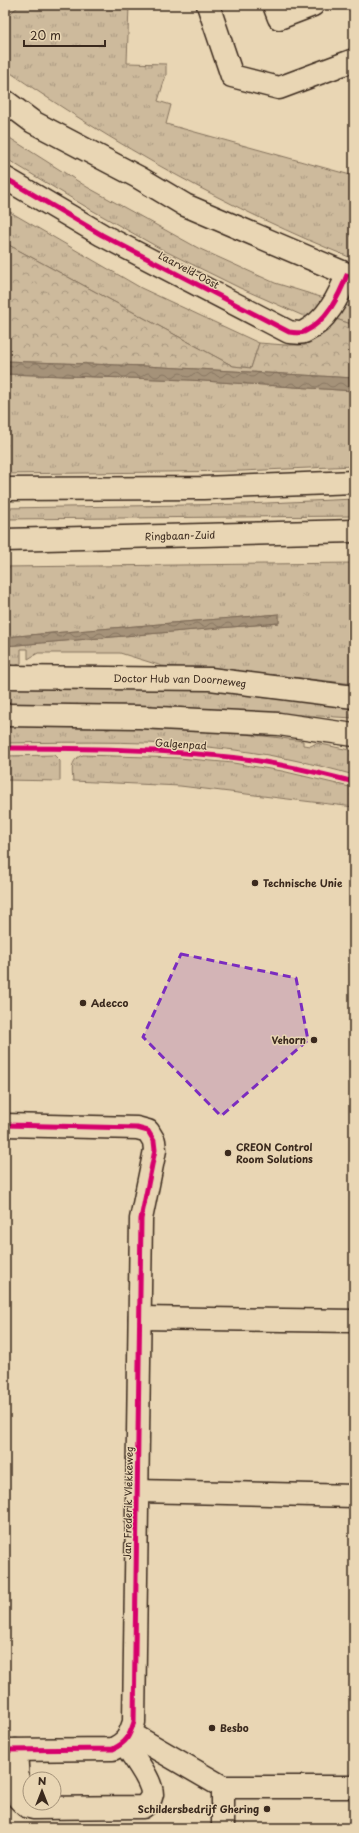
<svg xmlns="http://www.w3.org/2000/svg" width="359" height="1833" font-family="'Playpen Sans',sans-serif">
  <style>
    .grass { fill: url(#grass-tufts); stroke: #84725d }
    .forest { fill: url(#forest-crowns); stroke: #84725d }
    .water { fill: url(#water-waves); stroke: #7b6855 }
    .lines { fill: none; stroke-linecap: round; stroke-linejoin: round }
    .minor-casing { stroke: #3b2a1e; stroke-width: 25 }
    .major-casing { stroke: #3b2a1e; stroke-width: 25 }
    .minor { stroke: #e9d6b4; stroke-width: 22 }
    .major { stroke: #e9d6b4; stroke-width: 22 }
    .cycleway-casing { stroke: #e9d6b4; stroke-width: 8 }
    .cycleway { stroke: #d6006c; stroke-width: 5 }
    .marked { fill: #7b2cbf; fill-opacity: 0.2; stroke: #7b2cbf; stroke-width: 3; stroke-dasharray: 8 5; stroke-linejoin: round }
    .poi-dot { fill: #3b2a1e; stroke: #e9d6b4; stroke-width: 1.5 }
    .labels { text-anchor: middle; stroke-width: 3; stroke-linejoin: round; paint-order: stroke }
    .street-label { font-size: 10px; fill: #3b2a1e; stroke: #e9d6b4 }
    .poi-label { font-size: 10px; font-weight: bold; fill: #3b2a1e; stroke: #e9d6b4; text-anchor: start }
  </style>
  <defs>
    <pattern id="grass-tufts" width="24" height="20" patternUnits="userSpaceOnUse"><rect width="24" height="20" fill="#cdba9c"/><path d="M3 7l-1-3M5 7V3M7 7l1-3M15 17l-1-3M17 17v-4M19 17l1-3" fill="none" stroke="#a8977f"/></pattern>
    <pattern id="forest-crowns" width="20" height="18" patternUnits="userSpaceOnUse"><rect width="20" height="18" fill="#cdba9c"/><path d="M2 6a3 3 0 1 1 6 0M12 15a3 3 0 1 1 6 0" fill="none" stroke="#a8977f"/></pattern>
    <pattern id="water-waves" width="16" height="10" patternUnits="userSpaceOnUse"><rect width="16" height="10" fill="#a59279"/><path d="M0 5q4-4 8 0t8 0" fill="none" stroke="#887763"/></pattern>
  </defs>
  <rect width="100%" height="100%" fill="#e9d6b4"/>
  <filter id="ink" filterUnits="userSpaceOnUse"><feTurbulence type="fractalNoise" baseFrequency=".025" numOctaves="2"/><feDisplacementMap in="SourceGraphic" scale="8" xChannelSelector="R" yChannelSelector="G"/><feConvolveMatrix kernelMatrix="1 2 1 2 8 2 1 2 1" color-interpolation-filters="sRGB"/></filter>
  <g filter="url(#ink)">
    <path class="grass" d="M20,5H129L127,63L166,64V75L158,101L171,105L166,124L354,176V259C231,210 113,144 5,69V18Z
      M5,135L87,187L198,248L275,283L324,298L319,310L308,318L240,288L161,249L88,208L5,158Z
      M5,209L141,288L259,343L251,368L233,366L5,243Z
      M345,305L354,308V325L336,319Z
      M5,374L189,380L354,391V466L242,471L5,474Z
      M354,499V516L5,519V508L246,504Z
      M354,563V684L245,672L162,666L120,653H38L28,659V649H21V663L15,666L5,663V646L279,623V614L5,637V567Z
      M130,685L221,691L354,706V718L231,711L5,707V686Z
      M5,725L106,726V730L120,726C181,729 242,732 303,741V745L311,746L316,743L354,751V775C315,764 275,755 235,750C159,740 82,742 5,743Z
      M54,755L60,761V781L5,780V756Z
      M83,755L179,758L233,763L282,771L354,788V807L180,786L73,781C72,770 70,759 83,755Z"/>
    <path class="forest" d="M5,243L233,366L251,368L259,343L285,345H305L331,329L327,327L336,319L354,325V378L145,366L5,361Z"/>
    <path class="water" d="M5,361L145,366L354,378V391L189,380L5,374Z
      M279,614V623L5,646V637Z"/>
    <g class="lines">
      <g class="minor-casing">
        <g id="minor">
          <path d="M208,5L232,76L279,88L354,60"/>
          <path d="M274,5L279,18L313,5"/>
          <path d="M5,101L33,122L138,177L185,205L354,277"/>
          <path d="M5,178L102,235L289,332C293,332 300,334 304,332C327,321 339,296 347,275"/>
          <path id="s1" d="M5,677L210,679L354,697"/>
          <path d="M5,715L139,717L279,724L354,735"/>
          <path d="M5,1125L137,1128L148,1131L154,1141L155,1150L141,1219L134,1722C129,1737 127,1742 113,1749L5,1750"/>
          <path d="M140,1318L354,1321"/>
          <path d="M137,1491L354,1496"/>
          <path d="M130,1733L223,1787H354"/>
          <path d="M16,1750L19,1799L26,1806L34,1808L143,1807C148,1803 151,1800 152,1794C152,1780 132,1755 124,1743"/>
          <path d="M223,1787V1828"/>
        </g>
      </g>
      <g class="major-casing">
        <g id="major">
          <path d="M5,489L203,488L354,482"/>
          <path id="s2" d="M5,540L354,531"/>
        </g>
      </g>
      <use href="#minor" class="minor"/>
      <use href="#major" class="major"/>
      <g class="cycleway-casing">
        <path id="cycleway" d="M5,178L102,235L289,332C293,332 300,334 304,332C327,321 339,296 347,275
          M5,748C83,748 161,749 238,758C277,763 316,772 354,782
          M5,1125L137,1128L148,1131L154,1141L155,1150L141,1219L134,1722C129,1737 127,1742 113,1749L5,1750"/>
      </g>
      <use href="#cycleway" class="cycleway"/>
    </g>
  </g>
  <path class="marked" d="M181,954L296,978L308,1040L221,1116L143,1037Z"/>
  <g class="poi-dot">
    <circle cx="255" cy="883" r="4"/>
    <circle cx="83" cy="1003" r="4"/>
    <circle cx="314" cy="1040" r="4"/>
    <circle cx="228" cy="1153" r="4"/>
    <circle cx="212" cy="1728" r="4"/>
    <circle cx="267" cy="1809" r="4"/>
  </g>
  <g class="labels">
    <g class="street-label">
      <text transform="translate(189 270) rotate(28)" y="4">Laarveld-Oost</text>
      <text dy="4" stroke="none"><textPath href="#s2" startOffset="175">Ringbaan-Zuid</textPath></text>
      <text dy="4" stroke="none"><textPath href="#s1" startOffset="175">Doctor Hub van Doorneweg</textPath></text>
      <text transform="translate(181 744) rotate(4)" y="4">Galgenpad</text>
      <text transform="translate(128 1503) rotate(-89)" y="4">Jan Frederik Vlekkeweg</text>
    </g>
    <g class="poi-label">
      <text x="263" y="887">Technische Unie</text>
      <text x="91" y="1007">Adecco</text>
      <text x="306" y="1044" text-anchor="end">Vehorn</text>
      <text x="236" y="1151">CREON Control<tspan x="236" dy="12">Room Solutions</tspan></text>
      <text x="220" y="1732">Besbo</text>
      <text x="259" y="1813" text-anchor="end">Schildersbedrijf Ghering</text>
    </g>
  </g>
  <rect width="359" height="1833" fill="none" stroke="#e9d6b4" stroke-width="20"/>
  <rect x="10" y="10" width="339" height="1813" fill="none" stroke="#3b2a1e" stroke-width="1.5" filter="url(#ink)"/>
  <g transform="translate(42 1791)"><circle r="19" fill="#e9d6b4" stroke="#a39178"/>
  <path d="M0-3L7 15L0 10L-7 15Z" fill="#3b2a1e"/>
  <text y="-6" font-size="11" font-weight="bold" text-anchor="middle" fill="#3b2a1e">N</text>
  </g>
  <path d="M24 40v6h81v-6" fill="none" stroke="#3b2a1e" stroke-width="2"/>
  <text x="30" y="40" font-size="12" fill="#3b2a1e" stroke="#e9d6b4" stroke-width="3" paint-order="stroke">20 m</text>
</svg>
